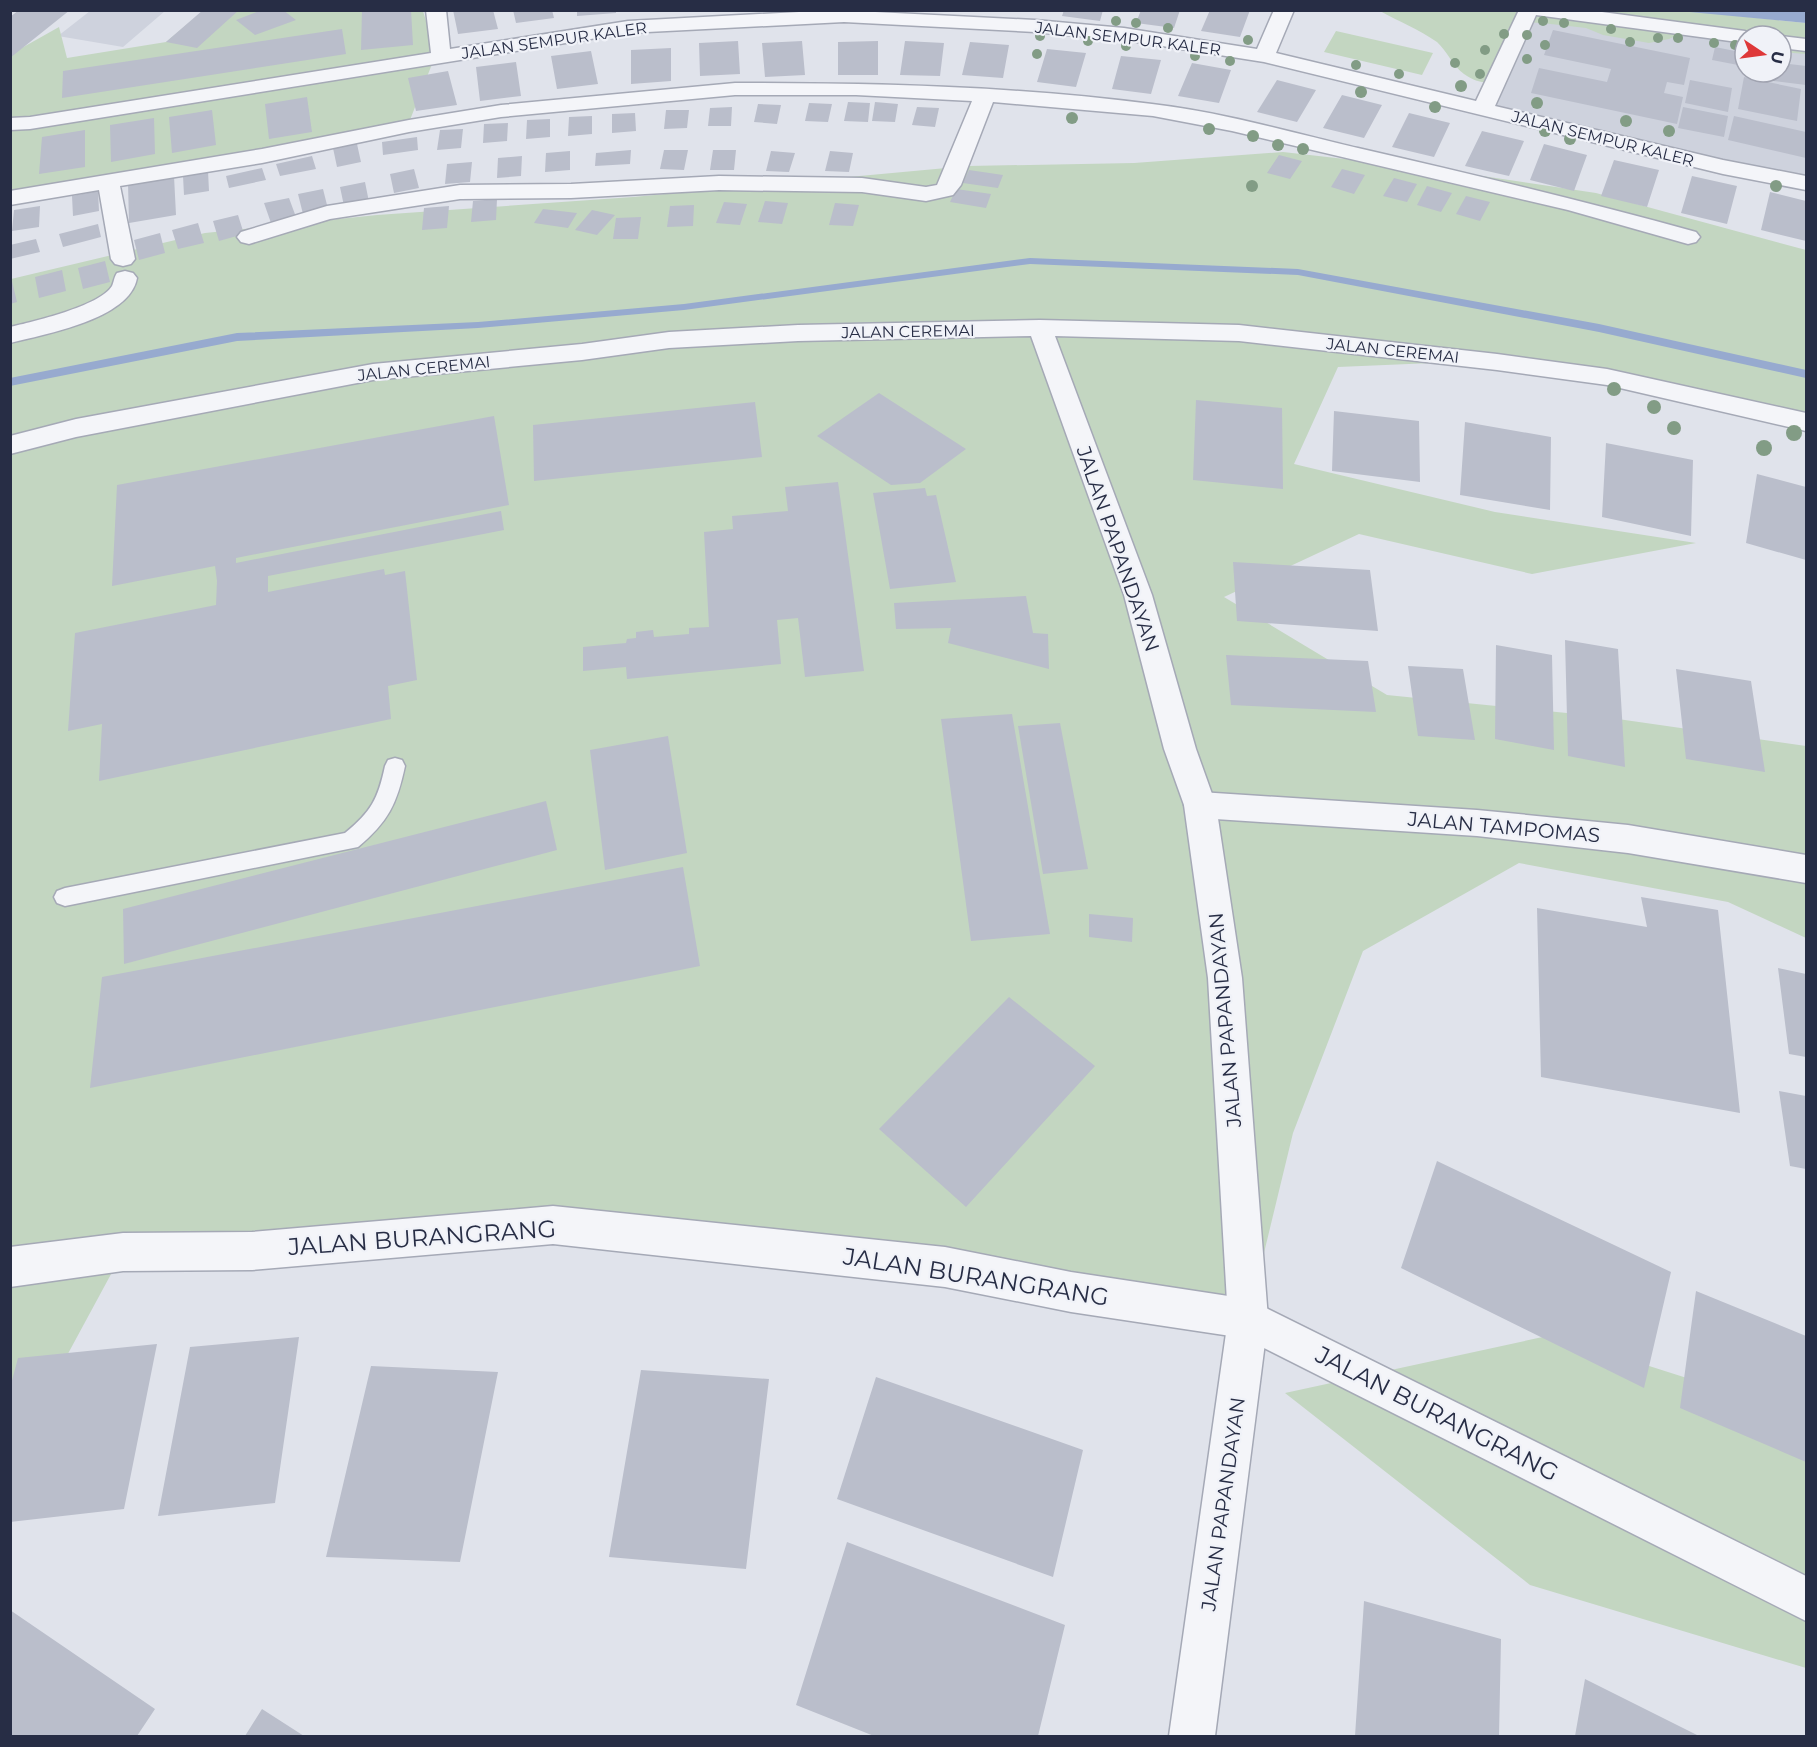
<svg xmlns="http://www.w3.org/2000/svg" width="1817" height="1747" font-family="Montserrat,sans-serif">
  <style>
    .built { fill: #ced2dd }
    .green { fill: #c3d6c1 }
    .water { fill: #97aacf }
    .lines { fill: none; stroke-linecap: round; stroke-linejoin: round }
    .stream { fill: #97aacf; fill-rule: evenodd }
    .building { fill: #babecb }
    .service-casing { stroke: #a5a9b6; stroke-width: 3 }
    .minor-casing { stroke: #a5a9b6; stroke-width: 3 }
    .tertiary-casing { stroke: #a5a9b6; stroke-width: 3 }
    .service { fill: #f4f5f9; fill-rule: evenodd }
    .minor { fill: #f4f5f9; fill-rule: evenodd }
    .tertiary { fill: #f4f5f9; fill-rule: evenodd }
    .tree { fill: #829c85 }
    .labels { text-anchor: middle; stroke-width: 4.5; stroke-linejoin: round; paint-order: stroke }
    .far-street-label { font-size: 16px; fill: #272d45; stroke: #f0f2f8 }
    .street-label { font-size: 20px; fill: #272d45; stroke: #f0f2f8 }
    .near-street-label { font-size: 24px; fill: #272d45; stroke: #f0f2f8 }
  </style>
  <rect width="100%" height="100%" fill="#e0e3eb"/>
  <path class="built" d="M90,11H165L123,47L58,36Z
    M1529,11L1745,41V72H1781V45L1806,47V183L1723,167L1483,109Z"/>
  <path class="green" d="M1679,10L1806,23V54L1781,52V36H1745V44L1726,38L1682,33L1669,39L1649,43L1603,35L1586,28L1542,23L1521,22L1508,29L1519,51C1513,80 1489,92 1464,74C1453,66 1447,51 1437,42C1420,30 1398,21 1380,11Z
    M203,11H423L436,54L406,130L11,195V54L59,27L67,58L166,42Z
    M1336,31L1433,53L1422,75L1324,52Z
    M1283,152L1442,170L1596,193L1806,250V412L1660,382L1503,360L1338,367L1294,464L1495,512L1696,543L1532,574L1359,534L1224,597L1387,695L1597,716L1806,746V938L1728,902L1519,863L1363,951L1293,1133L1248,1319L636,1234L123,1252L11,1459V279L205,233L377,215L633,197L968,166L1134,163Z
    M1552,1335L1806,1416V1668L1530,1585L1285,1393Z"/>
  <path class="water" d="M1679,11H1806V23Z"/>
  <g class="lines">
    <path class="stream" d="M1030,258L1298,269L1599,324L1806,370V378L1599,332L1298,275L1030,264L684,310L478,328L237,341L10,386V378L237,333L478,322L684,304Z"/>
  </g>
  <path class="building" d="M19,10H70L10,58V17Z
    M203,10H239L197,48L166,42Z
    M262,10H283L296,20L255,35L236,20Z
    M362,10H411L413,45L361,50Z
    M453,10H493L498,29L458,34Z
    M513,10H552L554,18L516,23Z
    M577,10H616V13L577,16Z
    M1064,10H1103L1100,21L1062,16Z
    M1141,10H1180L1174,28L1136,23Z
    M1210,10H1250L1240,37L1201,31Z
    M342,29L346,54L62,98L63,71Z
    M1553,30L1690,58L1684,85L1667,82L1664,93L1683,97L1677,124L1531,93L1539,68L1607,82L1611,69L1544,55Z
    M738,41L740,74L700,76L699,43Z
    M802,41L805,75L765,77L762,43Z
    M878,41V75H838V42Z
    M905,41L944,43L940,76L900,75Z
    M970,42L1009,45L1003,78L962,75Z
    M1715,47L1740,52L1738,65L1712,60Z
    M671,48V81L631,84V50Z
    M1047,49L1086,53L1076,87L1037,82Z
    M591,51L598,84L557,89L551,56Z
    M1121,56L1161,60L1151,94L1112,89Z
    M516,62L521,96L480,101L476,67Z
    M1192,63L1231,70L1219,103L1178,96Z
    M1781,63L1806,66V85L1765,80L1764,72H1781Z
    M448,71L457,105L416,111L408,78Z
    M1744,77L1801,89L1797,121L1738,109Z
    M1277,80L1316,90L1297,122L1257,112Z
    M1690,80L1732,88L1728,112L1685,103Z
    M1342,95L1382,105L1364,138L1323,128Z
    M307,97L312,132L269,139L265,104Z
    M848,102L870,103L868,122L844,121Z
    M875,102L898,104L895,122L872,121Z
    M809,103L832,104L828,122L805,121Z
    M758,104L781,105L777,124L754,122Z
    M732,107L731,126H708L710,108Z
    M917,107L939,108L935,127L912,125Z
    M1683,107L1728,116L1724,137L1678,128Z
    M212,110L216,145L172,153L169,117Z
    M666,110H689L687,128L664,129Z
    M635,113L636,131L612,133V114Z
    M1409,113L1450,123L1434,157L1392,147Z
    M592,116V134L568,136L569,117Z
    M1734,116L1806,132V158L1728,140Z
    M154,118L155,154L111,162L110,125Z
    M550,119V137L526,139L527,120Z
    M508,123L507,141L483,143L484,124Z
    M463,129L461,148L437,150L440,130Z
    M85,130V167L39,174L42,137Z
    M1482,131L1524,141L1509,176L1465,166Z
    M417,137L418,150L383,155L382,142Z
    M357,144L361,162L337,167L333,148Z
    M1544,144L1587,155L1574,191L1530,180Z
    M631,150L630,164L595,166L596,153Z
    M664,150H688L684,170L660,169Z
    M713,150H736L734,170H710Z
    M570,151V170L545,172L546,153Z
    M771,151L795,153L789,172L766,171Z
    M830,151L853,153L849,172L825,171Z
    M1279,155L1302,161L1290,179L1267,173Z
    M312,156L316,169L280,176L276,164Z
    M522,156L521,176L497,178L498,158Z
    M1614,160L1659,170L1647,207L1601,196Z
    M472,162L470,182L445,184L447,164Z
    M262,168L266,180L229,188L226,176Z
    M414,169L419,188L394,193L390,174Z
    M1342,169L1365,175L1354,194L1331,187Z
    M969,170L1003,175L998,188L963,183Z
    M208,171L209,191L184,195L183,176Z
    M174,176L176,215L129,223L128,183Z
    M1692,176L1737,186L1727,224L1681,213Z
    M1394,178L1417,184L1407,202L1383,196Z
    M365,182L369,202L344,206L340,187Z
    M1427,186L1452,193L1441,212L1417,205Z
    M323,189L328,209L303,214L298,194Z
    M956,189L991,194L986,208L950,202Z
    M98,191L99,211L73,216L72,196Z
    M1770,192L1806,201V241L1761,230Z
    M1466,196L1490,202L1480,221L1456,214Z
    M289,198L296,217L271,223L264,203Z
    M497,199L496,220L471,222L473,201Z
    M765,201L788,203L782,224L758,222Z
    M724,202L747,204L740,225L716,223Z
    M835,203L859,205L853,226L829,225Z
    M694,205L693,226L667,227L670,206Z
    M40,206L39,227L12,231L14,210Z
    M449,206L447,228L422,230L424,208Z
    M543,209L577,213L568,228L534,223Z
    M592,210L615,215L597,235L575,230Z
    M238,215L244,234L219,241L213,221Z
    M641,217L638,239H613L616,218Z
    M198,223L204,243L178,249L172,230Z
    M98,224L101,237L63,247L59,234Z
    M160,233L165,253L139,260L134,240Z
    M36,239L40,252L10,259V245Z
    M105,261L110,282L83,289L78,268Z
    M62,270L66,291L39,298L35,277Z
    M11,277L17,302L10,304V278Z
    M879,393L966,449L920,483L891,485L817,436Z
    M1196,400L1282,408L1283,489L1193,480Z
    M755,402L762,457L534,481L533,425Z
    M1334,411L1419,421L1420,482L1332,471Z
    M494,416L509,505L236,558V563L501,511L504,530L268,576V592L384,569L385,575L405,571L417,680L388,686L391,719L99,781L102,724L68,731L75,633L216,605L217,581L215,566L112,586L117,485Z
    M1465,422L1551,437L1550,510L1460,495Z
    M1606,443L1693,460L1691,536L1602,517Z
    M1757,474L1806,487V560L1746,543Z
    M838,482L864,671L805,677L798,618L777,620L781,664L627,679L626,667L583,671V647L626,643L627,639L636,638V632L653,630L654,637L689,634V628L709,627L704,532L733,529L732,516L788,511L785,487Z
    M925,488L927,496L936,495L956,582L890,589L873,493Z
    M1233,562L1370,570L1378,631L1237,621Z
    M1026,596L1033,633L1048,634L1049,669L948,643L951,628L896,629L894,603Z
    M1565,640L1618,649L1625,767L1568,756Z
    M1496,645L1552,655L1554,750L1495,739Z
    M1226,655L1368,661L1376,712L1231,705Z
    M1408,666L1463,669L1475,740L1418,736Z
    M1676,669L1751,681L1765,772L1686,759Z
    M1012,714L1050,934L971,941L941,719Z
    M1060,723L1088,869L1043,874L1018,726Z
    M668,736L687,853L605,870L590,750Z
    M546,801L557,850L124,964L123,909Z
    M683,867L700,966L90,1088L102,977Z
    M1641,897L1718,910L1740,1113L1541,1077L1537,908L1647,927Z
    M1089,914L1133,918L1132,942L1089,937Z
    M1778,968L1806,974V1057L1789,1054Z
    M1009,997L1095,1066L966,1207L879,1129Z
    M1779,1091L1806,1096V1169L1790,1166Z
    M1437,1161L1671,1272L1644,1388L1401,1268Z
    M1696,1291L1806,1336V1462L1680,1408Z
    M299,1337L275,1503L158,1516L190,1347Z
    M157,1344L124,1509L10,1522V1388L18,1358Z
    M371,1366L498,1372L460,1562L326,1557Z
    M641,1370L769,1379L746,1569L609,1557Z
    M876,1377L1083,1450L1053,1577L837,1499Z
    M847,1542L1065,1625L1038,1736H874L796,1705Z
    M1364,1601L1501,1639L1499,1736H1355Z
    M10,1610L155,1709L137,1736H10Z
    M1585,1679L1699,1736H1575Z
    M262,1709L304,1736H245Z"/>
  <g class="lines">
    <g class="service-casing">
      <path id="service" d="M395,758L402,760L405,766C397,804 388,822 358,847L65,906L57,903L54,897L57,891L65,888L345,833C371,812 378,799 385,766L388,760Z"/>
    </g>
    <g class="minor-casing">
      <path id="minor" d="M426,10H446L450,49L628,21L836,10L1035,20L1124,28L1257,49L1274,10H1294L1276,53L1476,101L1519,10H1587L1745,31L1754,36H1745V43L1536,15L1495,106L1723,160L1806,176V190L1723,174L1264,62L1124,40L1035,32L844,22L628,33L30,129L10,130V118L30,117L431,53Z
        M1781,36L1806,39V51L1781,48Z
        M735,83C874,83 1013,86 1152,104C1221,112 1290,132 1358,148C1471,174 1584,201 1696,232L1700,237L1696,242L1688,244L1568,210L1232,131L1153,116L993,102L961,185L953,195L926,201L862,192L719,190L571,198L460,199L330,219L249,244L241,242L237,237L241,232L327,206L460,185L571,184L719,176L862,178L926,187L937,185L972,101L856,95H735L501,117L409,132L262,163L120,186L135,259L131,264L123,266L115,264L111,259L99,190L10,205V191L262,149L409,120L501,105Z
        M125,271L133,273L137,278C130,319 46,334 10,343V327C32,322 100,306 112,286C114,282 114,277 117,273Z
        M1200,792L1477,810L1628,825L1806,855V883L1628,853L1477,836L1200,818L1189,814L1184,805L1189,796Z
        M553,1206L945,1247L1071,1272L1248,1299L1806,1576V1621L1244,1338L1071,1312L945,1287L553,1244L252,1270L123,1271L10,1287V1247L123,1233L252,1232Z"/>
    </g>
    <g class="tertiary-casing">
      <path id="tertiary" d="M1040,320L1239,325L1497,354L1607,369L1806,413V431L1607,385L1497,370L1239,341L1055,336L1152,595L1196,749L1216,805L1242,978L1268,1319L1215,1736H1169L1228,1319L1208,978L1184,805L1164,749L1124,595L1031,336L798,341L669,348L582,360L373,380L76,437L10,454V436L76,419L373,364L582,344L669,332L798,325Z"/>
    </g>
    <use href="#service" class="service"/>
    <use href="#minor" class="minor"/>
    <use href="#tertiary" class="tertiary"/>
  </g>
  <g class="tree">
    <circle cx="1116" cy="21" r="5"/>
    <circle cx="1543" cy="21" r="5"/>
    <circle cx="1136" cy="23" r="5"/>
    <circle cx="1564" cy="23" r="5"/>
    <circle cx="1168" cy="28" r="5"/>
    <circle cx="1611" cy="29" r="5"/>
    <circle cx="1504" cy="34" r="5"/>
    <circle cx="1527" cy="35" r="5"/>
    <circle cx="1040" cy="36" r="5"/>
    <circle cx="1658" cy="38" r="5"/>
    <circle cx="1678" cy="38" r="5"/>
    <circle cx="1248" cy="40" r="5"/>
    <circle cx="1088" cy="41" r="5"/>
    <circle cx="1630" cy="42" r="5"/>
    <circle cx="1714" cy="43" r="5"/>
    <circle cx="1545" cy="45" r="5"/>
    <circle cx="1735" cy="45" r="5"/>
    <circle cx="1126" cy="46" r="5"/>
    <circle cx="1485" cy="50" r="5"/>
    <circle cx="1037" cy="54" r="5"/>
    <circle cx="1195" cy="56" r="5"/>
    <circle cx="1527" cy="59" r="5"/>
    <circle cx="1230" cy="61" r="5"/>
    <circle cx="1455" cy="63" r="5"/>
    <circle cx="1356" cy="65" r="5"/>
    <circle cx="1399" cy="74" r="5"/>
    <circle cx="1480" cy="74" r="5"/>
    <circle cx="1461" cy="86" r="6"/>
    <circle cx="1361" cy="92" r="6"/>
    <circle cx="1537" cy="103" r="6"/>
    <circle cx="1435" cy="107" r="6"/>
    <circle cx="1072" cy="118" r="6"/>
    <circle cx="1626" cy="121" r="6"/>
    <circle cx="1209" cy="129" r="6"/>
    <circle cx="1545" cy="131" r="6"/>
    <circle cx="1669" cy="131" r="6"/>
    <circle cx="1253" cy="136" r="6"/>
    <circle cx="1570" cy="139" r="6"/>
    <circle cx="1278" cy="145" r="6"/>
    <circle cx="1303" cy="149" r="6"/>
    <circle cx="1252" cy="186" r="6"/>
    <circle cx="1776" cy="186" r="6"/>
    <circle cx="1614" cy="389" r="7"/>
    <circle cx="1654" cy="407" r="7"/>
    <circle cx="1674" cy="428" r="7"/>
    <circle cx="1794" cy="433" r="8"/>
    <circle cx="1764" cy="448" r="8"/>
  </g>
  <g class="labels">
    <g class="far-street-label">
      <text transform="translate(1128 38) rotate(7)" y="6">JALAN SEMPUR KALER</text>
      <text transform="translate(554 40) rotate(-8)" y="6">JALAN SEMPUR KALER</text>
      <text transform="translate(1603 138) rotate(14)" y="6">JALAN SEMPUR KALER</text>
      <text transform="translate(908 331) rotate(-1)" y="6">JALAN CEREMAI</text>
      <text transform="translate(1393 350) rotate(6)" y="6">JALAN CEREMAI</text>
      <text transform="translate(424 368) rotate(-6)" y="6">JALAN CEREMAI</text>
    </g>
    <g class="street-label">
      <text transform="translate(1118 549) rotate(71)" y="7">JALAN PAPANDAYAN</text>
      <text transform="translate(1504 827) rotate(5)" y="7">JALAN TAMPOMAS</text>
      <text transform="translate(1225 1020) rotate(-95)" y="7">JALAN PAPANDAYAN</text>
      <text transform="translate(1223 1504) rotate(-82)" y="7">JALAN PAPANDAYAN</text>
    </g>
    <g class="near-street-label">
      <text transform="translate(422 1238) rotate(-4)" y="8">JALAN BURANGRANG</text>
      <text transform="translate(976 1277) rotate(9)" y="8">JALAN BURANGRANG</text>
      <text transform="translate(1437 1414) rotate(27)" y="8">JALAN BURANGRANG</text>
    </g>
  </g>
  <rect width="1817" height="1747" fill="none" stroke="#272d45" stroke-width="24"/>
  <g transform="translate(1763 54) rotate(103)"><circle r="28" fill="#f0f2f8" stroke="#a0a3b0" stroke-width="1.5"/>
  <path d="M0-4.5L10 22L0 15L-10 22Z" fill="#de3839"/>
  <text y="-9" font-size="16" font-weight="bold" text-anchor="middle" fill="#272d45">U</text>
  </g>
</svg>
